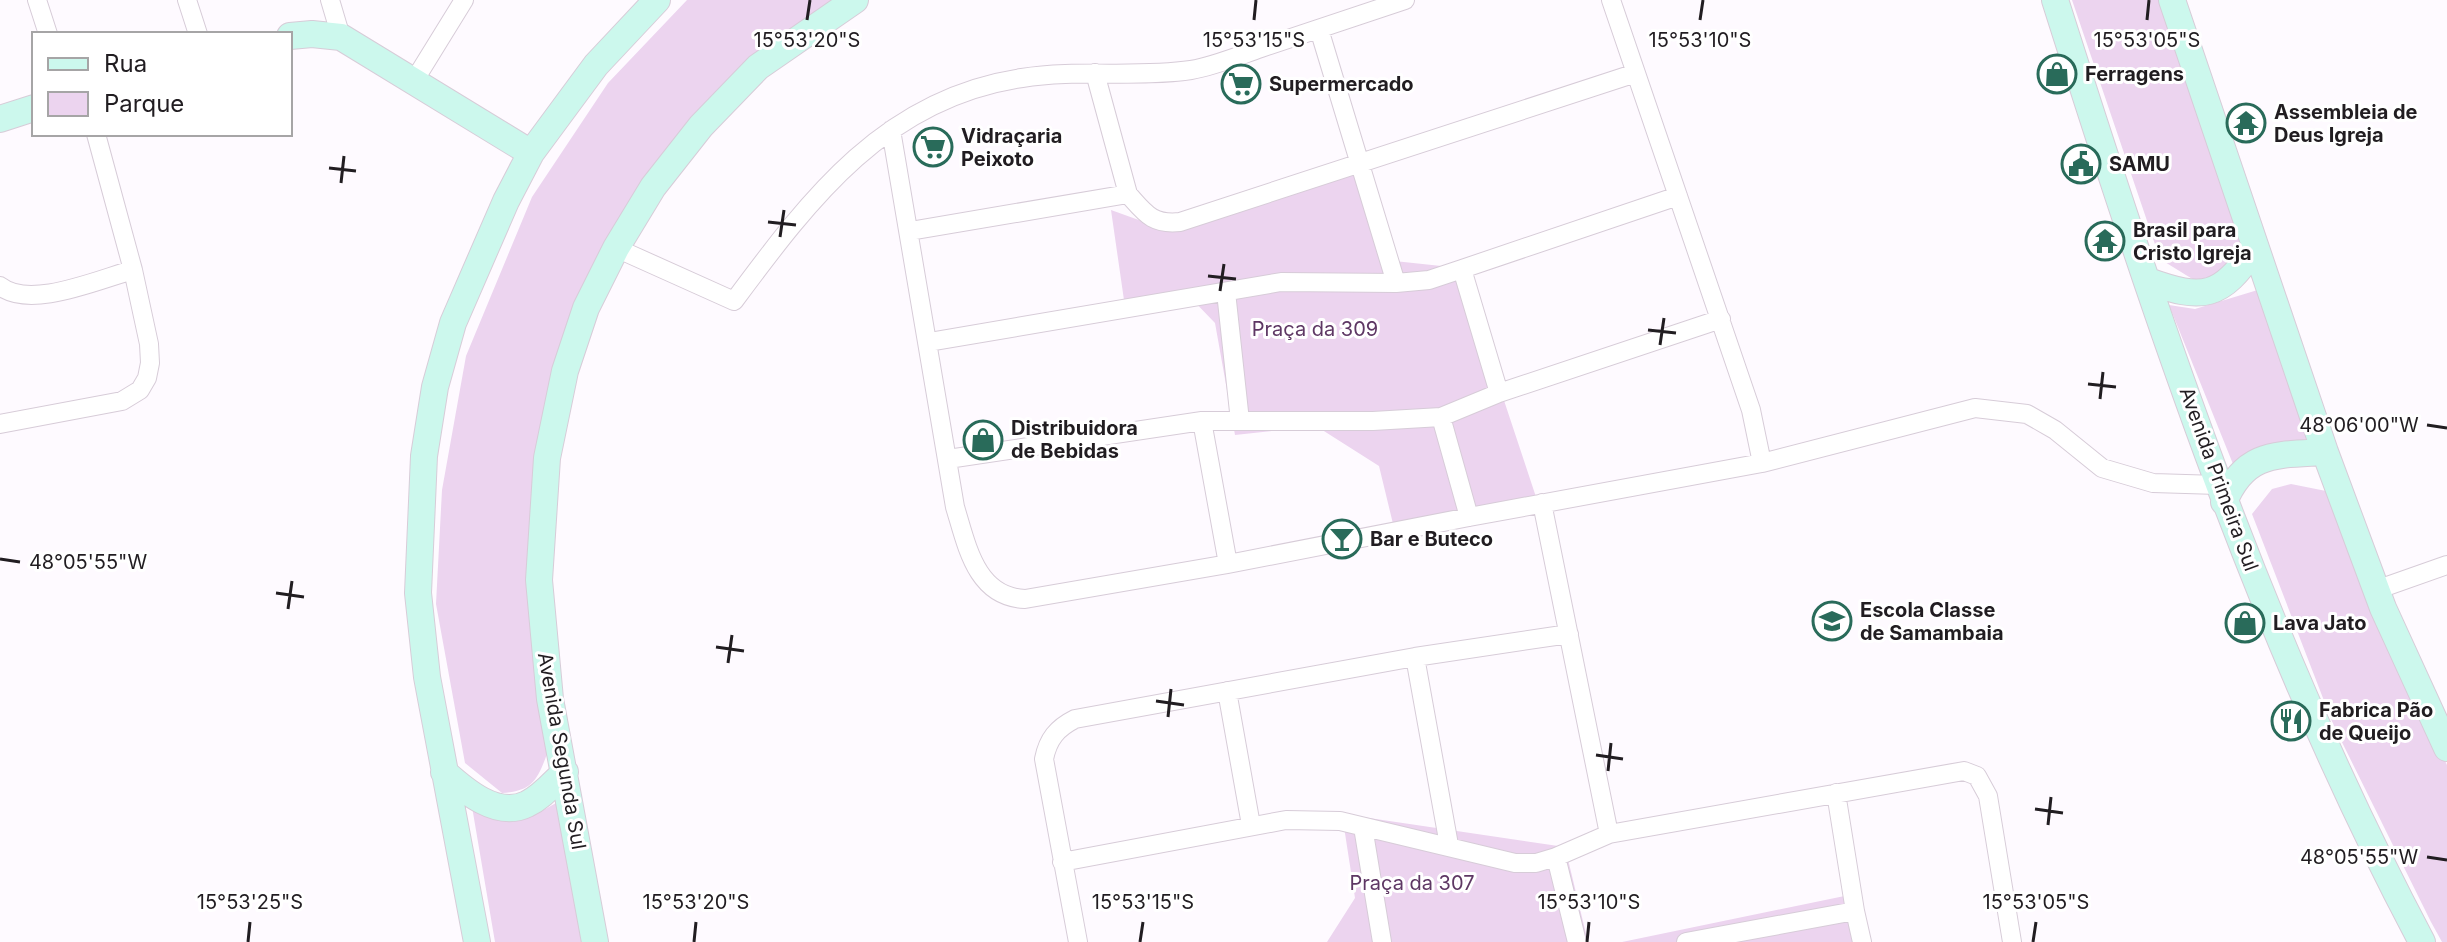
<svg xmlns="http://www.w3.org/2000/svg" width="2447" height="942" font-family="Inter,sans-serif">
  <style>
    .green { fill: #ecd4ef }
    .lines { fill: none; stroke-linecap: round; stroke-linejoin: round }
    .street-casing { stroke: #d7ccd8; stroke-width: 20 }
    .secondary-casing { stroke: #d7ccd8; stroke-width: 28 }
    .street { stroke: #fff; stroke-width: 18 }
    .secondary { stroke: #ccf8ed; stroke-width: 26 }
    .ticks { fill: none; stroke: #211d21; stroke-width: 3 }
    .labels { text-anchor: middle; stroke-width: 6; stroke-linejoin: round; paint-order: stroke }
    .poi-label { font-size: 20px; font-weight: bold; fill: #211d21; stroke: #fff; text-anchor: start }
    .park-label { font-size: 20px; fill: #5e3764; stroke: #fff }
    .street-label { font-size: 20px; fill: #211d21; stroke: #fff }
    .ticks-label { font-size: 20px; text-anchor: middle; fill: #211d21; stroke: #fff; stroke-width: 6; stroke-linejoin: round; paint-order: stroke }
  </style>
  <rect width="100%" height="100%" fill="#fefaff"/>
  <path class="green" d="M687,0H838L622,215L551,385L547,754C537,781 532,791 502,793L465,763L436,604L442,490L466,356L532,197L608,83Z
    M2072,0H2162L2243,237L2221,275L2194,280L2160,259Z
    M1359,172L1385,260L1460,268L1539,506L1395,532L1379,466L1316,426L1235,435L1215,323L1187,294L1125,307L1111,210L1161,228Z
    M2261,289L2315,448L2237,474L2169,305L2195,309Z
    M2291,484L2331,492L2382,630L2447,765V942H2442L2431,922L2333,724L2252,514L2272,489Z
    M470,795C513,817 516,828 561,800L588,942H495Z
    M1342,814L1565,847L1588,942H1327L1355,898Z
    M1859,893L1868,942H1622Z"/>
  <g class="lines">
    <g class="street-casing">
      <path id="street" d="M37,0L48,34
        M187,0L198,34
        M330,0L341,37
        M1611,0L1751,410L1762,463
        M1319,29L1396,283L1429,280L1462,269L1499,393L1441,417L1469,517
        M1095,73L1128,194
        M414,81L464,0
        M891,130L955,507C967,546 976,597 1025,599L1228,564L1469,517L1762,463L1975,408L2027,414L2055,430L2102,468L2153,483L2218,485
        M910,231L1128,194C1145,213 1152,225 1180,222L1636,73
        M616,248L734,301C811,197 886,98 1022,78C1077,69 1137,78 1191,70C1215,66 1238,56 1261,48C1309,32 1357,16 1405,0
        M1462,269L1678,196
        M0,286C30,310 99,279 133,270
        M1226,292L1240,421
        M929,342L1281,282L1396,283
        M1499,393L1721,319
        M1202,421L1228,564
        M0,424L122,401L140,390L147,378L150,363L149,344L133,270L96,134
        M948,459L1202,421H1373L1441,417
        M1542,503L1609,834L1964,771L1977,776L1988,796L2012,942
        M2376,590L2447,565
        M1415,657L1449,845
        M1227,691L1251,825
        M1363,827L1382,942
        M1556,857L1609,834
        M1062,862L1286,820L1340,821L1515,863H1536L1556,857L1577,942
        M1855,911L1862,942
        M1078,942L1044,759C1048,739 1057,728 1075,719L1415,657L1569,634
        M1686,942L1855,911L1836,793"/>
    </g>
    <g class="secondary-casing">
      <path id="secondary" d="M2055,0C2157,321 2263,643 2422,942
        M2172,0L2325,452L2383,608L2447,748
        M290,36L312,34L341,37L531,153
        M0,119L34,108
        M2148,281C2203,301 2221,298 2254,249
        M2224,502C2245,451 2277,455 2325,452
        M444,772C464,790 497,819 527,804C542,797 553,783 565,772
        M477,942L427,677L418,593L424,456L435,387L453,323L506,201L531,153L596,65L657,0
        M595,942L550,699L539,580L547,458L565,371L586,308L616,248L653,187L701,126L758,67L855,0"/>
    </g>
    <use href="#street" class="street"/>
    <use href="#secondary" class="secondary"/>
  </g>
  <path class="ticks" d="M807,20L810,0M1254,20L1256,0M1700,20L1703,0M2147,20L2149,0M329,168L356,171M341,183L344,156M768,222L796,225M780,237L784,210M1208,276L1236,279M1220,291L1224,264M1648,330L1676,333M1660,345L1664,318M2088,384L2116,387M2100,399L2103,372M2427,425L2447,428M0,559L20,562M276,593L304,597M288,609L292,581M716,647L744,651M728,663L732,635M1156,701L1184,705M1168,717L1171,689M1596,755L1623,759M1608,771L1611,743M2035,809L2063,813M2048,825L2051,797M2427,857L2447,860M248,942L250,922M694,942L696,922M1140,942L1143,922M1587,942L1589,922M2033,942L2036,922"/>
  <defs>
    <g id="shop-ring" transform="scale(2)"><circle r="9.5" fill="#fff" stroke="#296b5a" stroke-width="1.5"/><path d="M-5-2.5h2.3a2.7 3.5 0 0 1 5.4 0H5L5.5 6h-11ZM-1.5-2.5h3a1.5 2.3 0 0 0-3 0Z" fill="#296b5a"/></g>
    <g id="supermarket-ring" transform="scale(2)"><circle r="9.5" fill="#fff" stroke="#296b5a" stroke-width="1.5"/><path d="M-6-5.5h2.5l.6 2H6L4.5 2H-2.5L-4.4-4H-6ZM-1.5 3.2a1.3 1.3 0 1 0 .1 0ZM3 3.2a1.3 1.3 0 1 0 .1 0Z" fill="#296b5a"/></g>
    <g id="temple-ring" transform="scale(2)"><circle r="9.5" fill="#fff" stroke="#296b5a" stroke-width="1.5"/><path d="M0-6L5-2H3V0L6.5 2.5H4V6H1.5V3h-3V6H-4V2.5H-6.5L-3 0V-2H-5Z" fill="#296b5a"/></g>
    <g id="civic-ring" transform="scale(2)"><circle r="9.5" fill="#fff" stroke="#296b5a" stroke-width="1.5"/><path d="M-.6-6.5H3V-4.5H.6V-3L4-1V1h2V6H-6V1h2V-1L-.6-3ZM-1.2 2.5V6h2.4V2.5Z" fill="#296b5a"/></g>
    <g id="bar-ring" transform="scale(2)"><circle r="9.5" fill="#fff" stroke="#296b5a" stroke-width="1.5"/><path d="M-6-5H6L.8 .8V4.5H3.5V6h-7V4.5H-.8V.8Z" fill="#296b5a"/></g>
    <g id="school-ring" transform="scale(2)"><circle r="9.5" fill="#fff" stroke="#296b5a" stroke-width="1.5"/><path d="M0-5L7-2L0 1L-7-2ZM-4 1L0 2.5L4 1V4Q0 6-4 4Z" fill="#296b5a"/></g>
    <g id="restaurant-ring" transform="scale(2)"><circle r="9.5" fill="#fff" stroke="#296b5a" stroke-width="1.5"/><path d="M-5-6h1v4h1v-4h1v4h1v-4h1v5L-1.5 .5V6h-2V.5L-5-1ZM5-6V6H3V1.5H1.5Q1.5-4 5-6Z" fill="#296b5a"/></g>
  </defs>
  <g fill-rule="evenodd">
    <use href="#shop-ring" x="2057" y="74"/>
    <use href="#supermarket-ring" x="1241" y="84"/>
    <use href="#temple-ring" x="2246" y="123"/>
    <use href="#supermarket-ring" x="933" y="147"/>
    <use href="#civic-ring" x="2081" y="164"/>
    <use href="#temple-ring" x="2105" y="241"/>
    <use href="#shop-ring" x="983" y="440"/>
    <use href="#bar-ring" x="1342" y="539"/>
    <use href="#school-ring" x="1832" y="621"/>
    <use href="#shop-ring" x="2245" y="623"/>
    <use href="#restaurant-ring" x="2291" y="721"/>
  </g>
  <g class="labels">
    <g class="poi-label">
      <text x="2085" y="81">Ferragens</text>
      <text x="1269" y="91">Supermercado</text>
      <text x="2274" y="119">Assembleia de<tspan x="2274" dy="23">Deus Igreja</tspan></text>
      <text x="961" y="143">Vidraçaria<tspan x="961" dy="23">Peixoto</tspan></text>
      <text x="2109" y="171">SAMU</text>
      <text x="2133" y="237">Brasil para<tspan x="2133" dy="23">Cristo Igreja</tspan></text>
      <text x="1011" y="435">Distribuidora<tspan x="1011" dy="23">de Bebidas</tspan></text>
      <text x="1370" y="546">Bar e Buteco</text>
      <text x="1860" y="617">Escola Classe<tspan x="1860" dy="23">de Samambaia</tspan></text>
      <text x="2273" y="630">Lava Jato</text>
      <text x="2319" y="717">Fabrica Pão<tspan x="2319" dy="23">de Queijo</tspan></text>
    </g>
    <g class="park-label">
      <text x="1315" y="336">Praça da 309</text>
      <text x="1412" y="890">Praça da 307</text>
    </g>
    <g class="street-label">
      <text transform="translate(2219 479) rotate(70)" y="7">Avenida Primeira Sul</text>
      <text transform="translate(562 751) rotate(80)" y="7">Avenida Segunda Sul</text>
    </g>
  </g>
  <g class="ticks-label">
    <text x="807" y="47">15°53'20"S</text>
    <text x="1254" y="47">15°53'15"S</text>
    <text x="1700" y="47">15°53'10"S</text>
    <text x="2147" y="47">15°53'05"S</text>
    <text x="2359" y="432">48°06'00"W</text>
    <text x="88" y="569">48°05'55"W</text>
    <text x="2359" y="864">48°05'55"W</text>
    <text x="250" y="909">15°53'25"S</text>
    <text x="696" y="909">15°53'20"S</text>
    <text x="1143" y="909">15°53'15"S</text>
    <text x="1589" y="909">15°53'10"S</text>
    <text x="2036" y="909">15°53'05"S</text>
  </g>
  <rect x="32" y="32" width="260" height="104" fill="#ffffff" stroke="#a6a5a6" stroke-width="2"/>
  <rect x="48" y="58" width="40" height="12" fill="#ccf8ed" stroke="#a6a5a6" stroke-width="2"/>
  <text x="104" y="72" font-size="24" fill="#211d21">Rua</text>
  <rect x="48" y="92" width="40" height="24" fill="#ecd4ef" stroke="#a6a5a6" stroke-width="2"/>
  <text x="104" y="112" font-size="24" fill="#211d21">Parque</text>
</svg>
